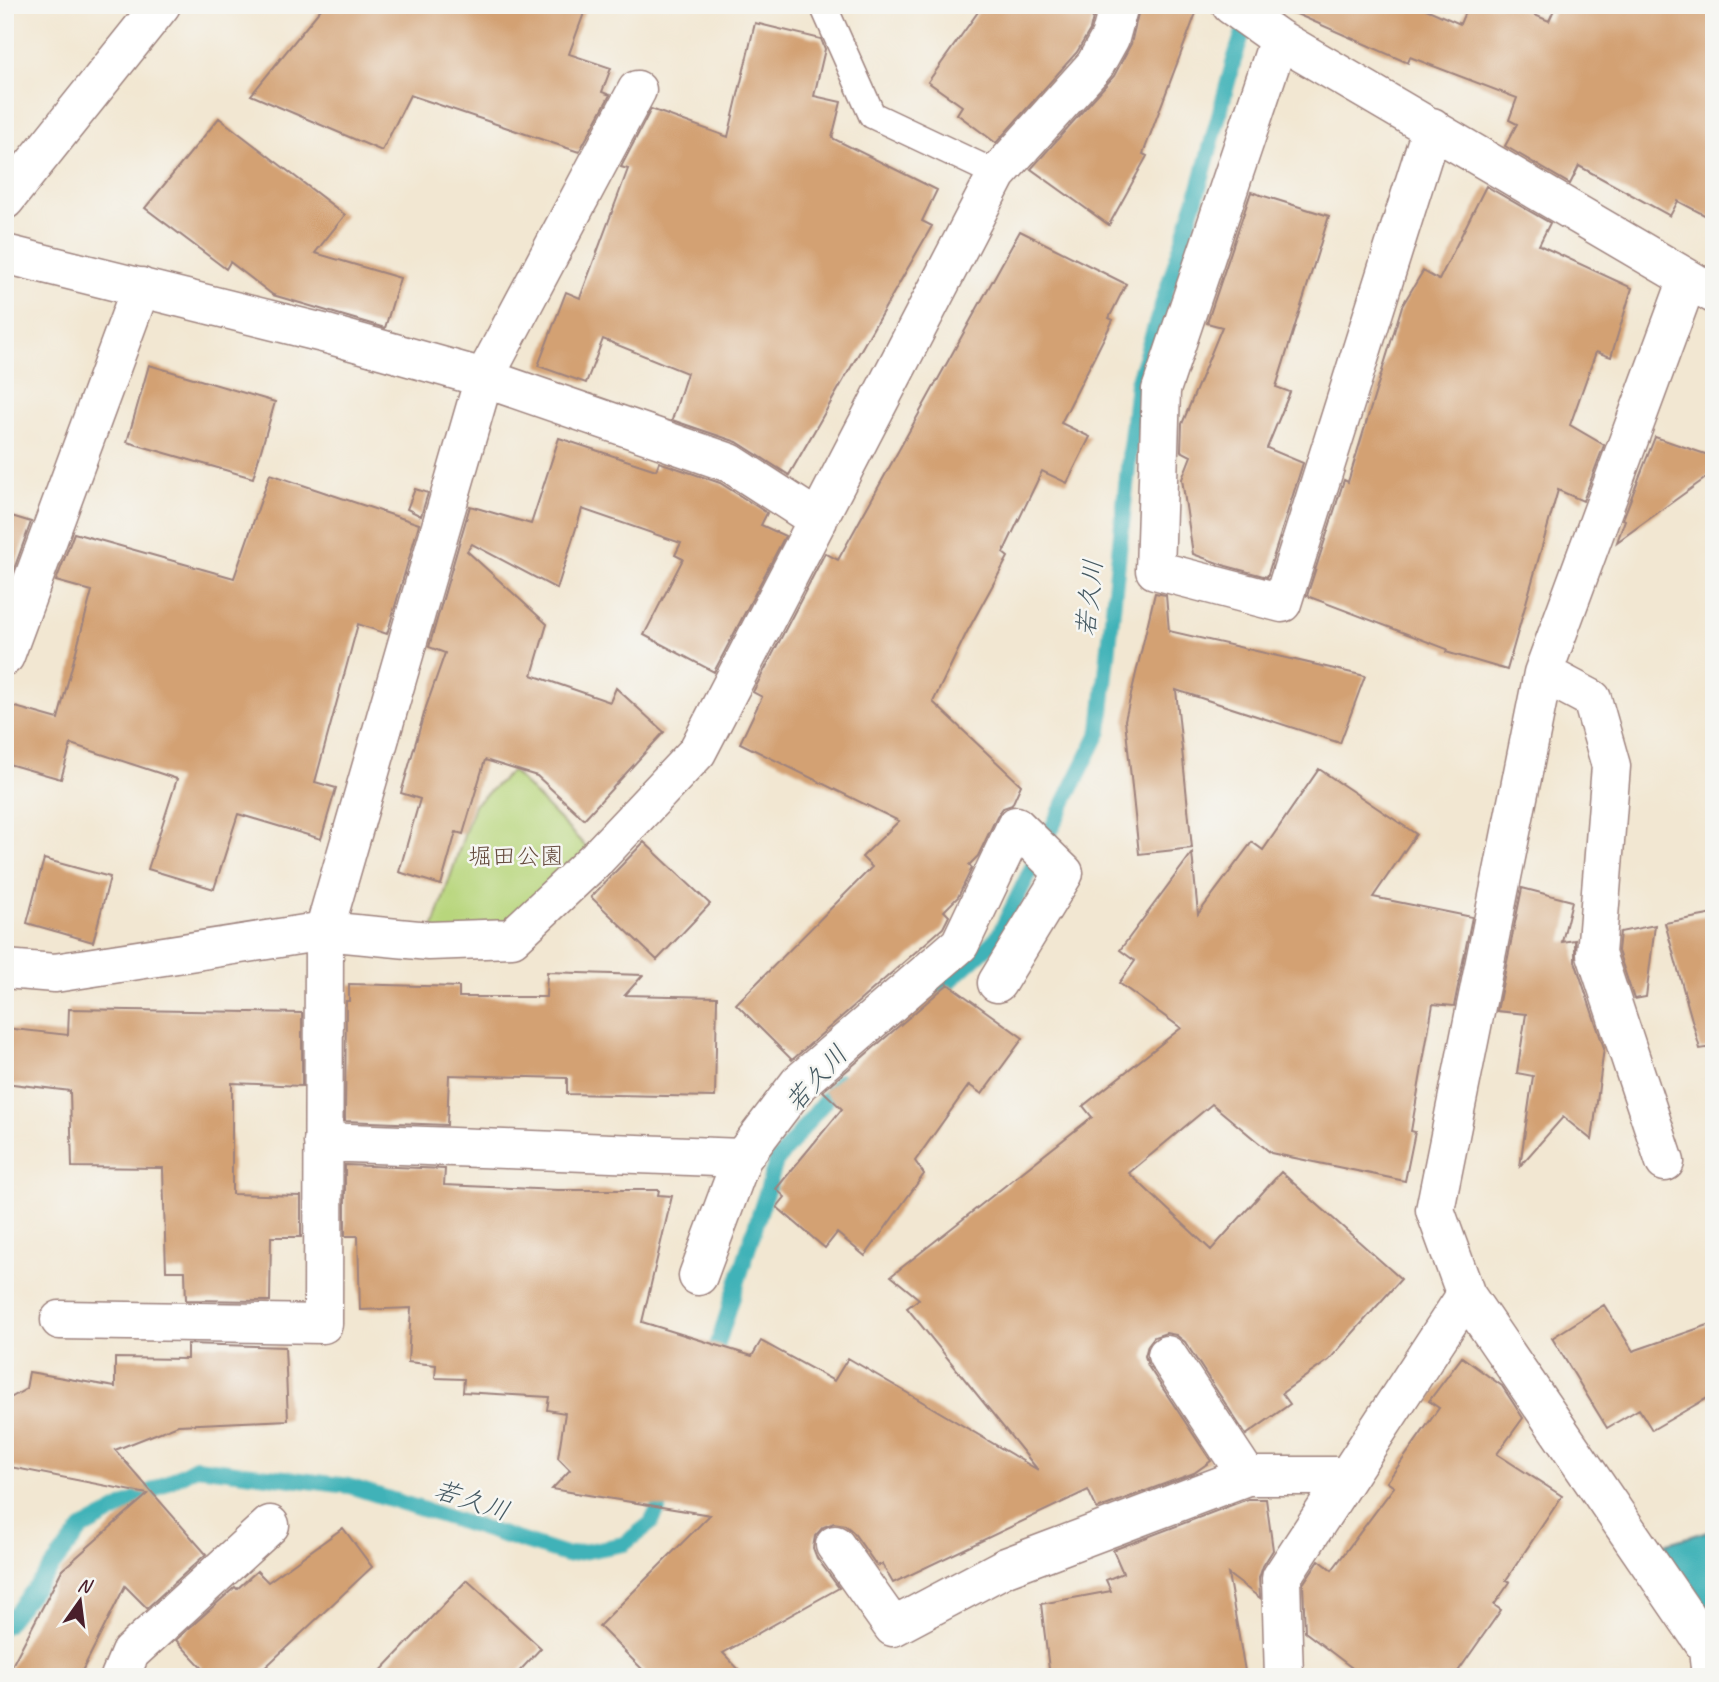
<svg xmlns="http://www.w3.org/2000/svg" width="1719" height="1682" font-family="Caveat,'Klee One',sans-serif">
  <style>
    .green { fill: #b8d67c; stroke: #817a54; stroke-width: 2 }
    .water { fill: #41b2b8; stroke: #466872; stroke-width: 2 }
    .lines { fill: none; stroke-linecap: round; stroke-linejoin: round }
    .stream { stroke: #41b2b8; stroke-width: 16 }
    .building { fill: #d3a173 }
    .lane-casing { stroke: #9e837e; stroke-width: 29 }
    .street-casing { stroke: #9e837e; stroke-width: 41 }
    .secondary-casing { stroke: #9e837e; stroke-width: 41 }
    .lane { stroke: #fff; stroke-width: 26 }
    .street { stroke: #fff; stroke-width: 38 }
    .secondary { stroke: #fff; stroke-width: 38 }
    .labels { text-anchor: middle; stroke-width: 5; stroke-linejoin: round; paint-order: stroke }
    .park-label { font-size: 24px; fill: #664d3f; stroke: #f6f6f2 }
    .water-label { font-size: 26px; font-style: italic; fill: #465a63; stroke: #f6f6f2 }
  </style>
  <rect width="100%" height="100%" fill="#f6f6f2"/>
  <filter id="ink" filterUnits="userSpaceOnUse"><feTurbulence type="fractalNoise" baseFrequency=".0143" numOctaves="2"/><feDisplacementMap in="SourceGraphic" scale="14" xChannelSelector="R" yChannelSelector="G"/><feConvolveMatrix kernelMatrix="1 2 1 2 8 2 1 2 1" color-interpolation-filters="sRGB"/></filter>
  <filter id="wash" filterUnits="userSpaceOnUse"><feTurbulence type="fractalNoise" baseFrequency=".00686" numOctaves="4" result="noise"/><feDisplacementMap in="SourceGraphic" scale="28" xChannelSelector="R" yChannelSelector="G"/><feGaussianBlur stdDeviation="1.57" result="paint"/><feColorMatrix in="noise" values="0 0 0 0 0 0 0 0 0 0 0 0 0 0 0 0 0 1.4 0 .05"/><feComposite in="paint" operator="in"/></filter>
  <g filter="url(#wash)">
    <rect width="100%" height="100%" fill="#f2e7d2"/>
    <path class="green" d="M512,771L597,858L512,938L429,941L474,805Z"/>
    <path class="water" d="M1714,1529V1660L1641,1551Z"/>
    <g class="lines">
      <path class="stream" d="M906,1021L997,938L1100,731L1137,383L1198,192L1234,60L1248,17
        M711,1365L776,1162L841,1081
        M5,1626L82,1529L196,1467L349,1486L566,1555L624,1544L651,1523L668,1489"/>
    </g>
    <g id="blocks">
      <path class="building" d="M324,5H587L569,54L611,68L602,92L610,95L579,152L410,95L382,151L251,95Z
        M983,5H1096L1090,30L1077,52L996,143L957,114L962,106L928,82Z
        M1140,5H1171L1196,13L1143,154L1147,156L1109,225L1031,169L1114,76L1131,44Z
        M1276,5H1417L1460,24L1468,5H1511L1549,21L1556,5H1714V220L1678,201L1670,216L1579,166L1570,184L1505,146L1517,124L1509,120L1517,98L1410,57L1408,63Z
        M755,23L821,39L825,49L814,96L841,102L832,138L937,190L922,221L932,226L789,475L737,442L672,420L687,373L603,339L586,383L538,366L566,292L580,298L628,169L621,167L651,109L728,137Z
        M219,118L345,215L315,253L400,278L385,328L273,295L230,262L226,269L145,208Z
        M1486,186L1550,223L1539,245L1632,288L1611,357L1596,352L1570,425L1604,445L1583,501L1558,490L1507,670L1446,652L1447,649L1307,596L1344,480L1348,482L1402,306L1423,271L1439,280Z
        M1251,192L1329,216L1276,387L1290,392L1267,448L1303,463L1267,577L1226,566L1193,554L1182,479L1191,456L1181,451L1182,424L1222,327L1207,323Z
        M1020,231L1126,284L1109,318L1113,320L1061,423L1090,437L1067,483L1042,471L1003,553L1008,557L966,634L933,702L1021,785L1012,805L1003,808L997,816L978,856L969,865L972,868L958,897L944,911L949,916L943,928L792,1060L736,1004L872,867L862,857L899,821L740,743L762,697L753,692L825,553L838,560Z
        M149,365L275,402L253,478L127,442Z
        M1655,437L1714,457V472L1617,542L1625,520L1623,519Z
        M559,438L656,470L659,462L720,483L767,513L761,525L785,536L714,672L644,635L683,559L675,555L681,543L582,509L557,589L472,544L467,551L547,624L532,675L610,702L616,688L664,732L584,819L537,776L485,760L463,834L456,832L441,885L399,872L420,799L401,793L426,707L445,653L429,647L470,506L531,524Z
        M270,474L419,524L387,634L358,624L315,782L336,788L321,839L238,814L214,889L148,869L177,779L71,744L61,779L5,763V704L58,719L92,591L56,581L74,533L234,578Z
        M415,489L428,493L421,516L407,509Z
        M5,514L31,522L14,569L5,567Z
        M1155,593L1166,595L1169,631L1365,676L1340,743L1176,690L1192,848L1139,854L1125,720Z
        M1319,769L1416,834L1373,897L1472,917L1454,1006L1433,1004L1411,1131L1415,1132L1405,1181L1271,1153L1212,1104L1129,1173L1211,1250L1281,1172L1401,1279L1329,1360L1282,1393L1290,1404L1246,1435L1185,1342L1176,1335L1166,1333L1154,1337L1148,1345L1145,1356L1148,1366L1211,1461L1194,1473L1097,1509L1088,1490L893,1583L882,1564L877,1566L853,1532L845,1525L834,1523L823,1527L815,1536L813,1548L817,1558L839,1588L723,1653L746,1677H650L599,1626L710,1515L552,1489L570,1470L558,1458L565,1413L547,1410L549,1397L463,1392L464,1379L435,1378L436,1365L408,1362L411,1308L360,1310L358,1236H345V1165L445,1169L444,1185L558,1190H659L658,1195L672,1196L642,1322L752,1356L761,1341L834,1381L848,1358L1038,1470L907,1308L919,1299L891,1276L1092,1117L1083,1106L1181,1028L1119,983L1135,961L1120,950L1192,853L1198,914L1252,842L1263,850Z
        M644,842L710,904L657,960L591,897Z
        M44,859L110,877L93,942L27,923Z
        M1522,888L1572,901L1562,942L1575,940V961L1604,1048L1592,1140L1563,1117L1520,1166L1533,1076L1517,1073L1526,1014L1497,1011Z
        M1714,914V1047L1700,1049L1665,923Z
        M1655,925L1646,997L1634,999L1618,951L1620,932Z
        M547,972L643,975L625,995L717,997L715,1097L567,1094V1078L449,1075L447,1125L345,1121L346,1001H349V984L459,987V997H546Z
        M948,984L1023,1038L982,1094L969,1085L915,1161L924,1174L865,1256L837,1233L825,1248L777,1207L785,1197L776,1189L842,1109L823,1091Z
        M69,1009L302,1013V1086L232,1083V1194L301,1196V1237H271L270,1301L186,1300L185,1271H166L163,1168L72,1167L70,1091L5,1083V1028L68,1035Z
        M1604,1305L1633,1351L1714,1323V1394L1652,1430L1639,1409L1607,1428L1552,1338Z
        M187,1344L285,1347L288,1420L178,1425L115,1450L206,1554L147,1608L125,1586L79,1677H6L62,1570L148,1494L5,1466V1401L26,1389L29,1372L115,1387V1358L187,1359Z
        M1462,1357L1502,1386L1523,1418L1497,1454L1562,1496L1506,1580L1510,1582L1494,1605L1501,1610L1454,1677H1364L1305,1632L1303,1584L1319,1560L1332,1570L1394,1487L1387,1482L1439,1408L1429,1401Z
        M1248,1499H1266L1273,1550L1263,1566L1259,1578L1260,1598L1228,1574L1246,1677H1050L1041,1604L1111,1591L1106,1580L1123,1573L1113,1550Z
        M343,1528L372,1567L255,1677H211L176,1640L235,1587L237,1589L257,1571L268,1582Z
        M467,1580L541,1648L514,1677H375Z"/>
    </g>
  </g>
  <g filter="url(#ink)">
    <use href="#blocks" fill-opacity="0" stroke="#9e837e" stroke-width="2"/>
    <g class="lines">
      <g class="lane-casing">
        <path id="lane" d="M823,5L872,115L997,174"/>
      </g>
      <g class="street-casing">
        <path id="street" d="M1231,5L1279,39L1714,294
          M1279,39L1161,390L1155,570L1282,603L1432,127
          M5,254L327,334L484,378L730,463L818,520
          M1688,279L1543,673L1435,1210L1466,1295L1708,1649L1711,1677
          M5,656L141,287
          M1543,673L1592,699L1611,766L1596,954L1665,1162
          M5,969L55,973L324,931L429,941L512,938L597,858L697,752L997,174L1095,65L1110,38L1119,5
          M323,1142L742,1158L799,1083L960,944L1016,826L1064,873L997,983
          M698,1276L742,1158
          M60,1320L323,1324L324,931L484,378L637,90
          M1167,1355L1247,1476H1347
          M835,1545L893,1627L1006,1567L1247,1476
          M120,1677L130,1653L270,1525
          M1284,1677L1281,1578L1466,1295"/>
      </g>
      <g class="secondary-casing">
        <path id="secondary" d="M5,200L161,5"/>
      </g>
      <use href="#lane" class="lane"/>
      <use href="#street" class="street"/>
      <use href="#secondary" class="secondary"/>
    </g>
  </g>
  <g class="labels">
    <g class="park-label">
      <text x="516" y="864">堀田公園</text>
    </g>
    <g class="water-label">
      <text transform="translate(1089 598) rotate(-84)" y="9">若久川</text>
      <text transform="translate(816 1078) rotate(-48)" y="9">若久川</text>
      <text transform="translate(472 1500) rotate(18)" y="9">若久川</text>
    </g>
  </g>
  <rect width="1719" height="1682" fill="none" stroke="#f6f6f2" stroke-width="28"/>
  <g transform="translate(80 1601) rotate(14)" stroke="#f6f6f2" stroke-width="5" paint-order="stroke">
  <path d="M0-5L12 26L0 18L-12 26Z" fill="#4a1f2b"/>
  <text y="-10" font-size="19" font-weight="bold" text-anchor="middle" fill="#4a1f2b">N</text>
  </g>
</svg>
